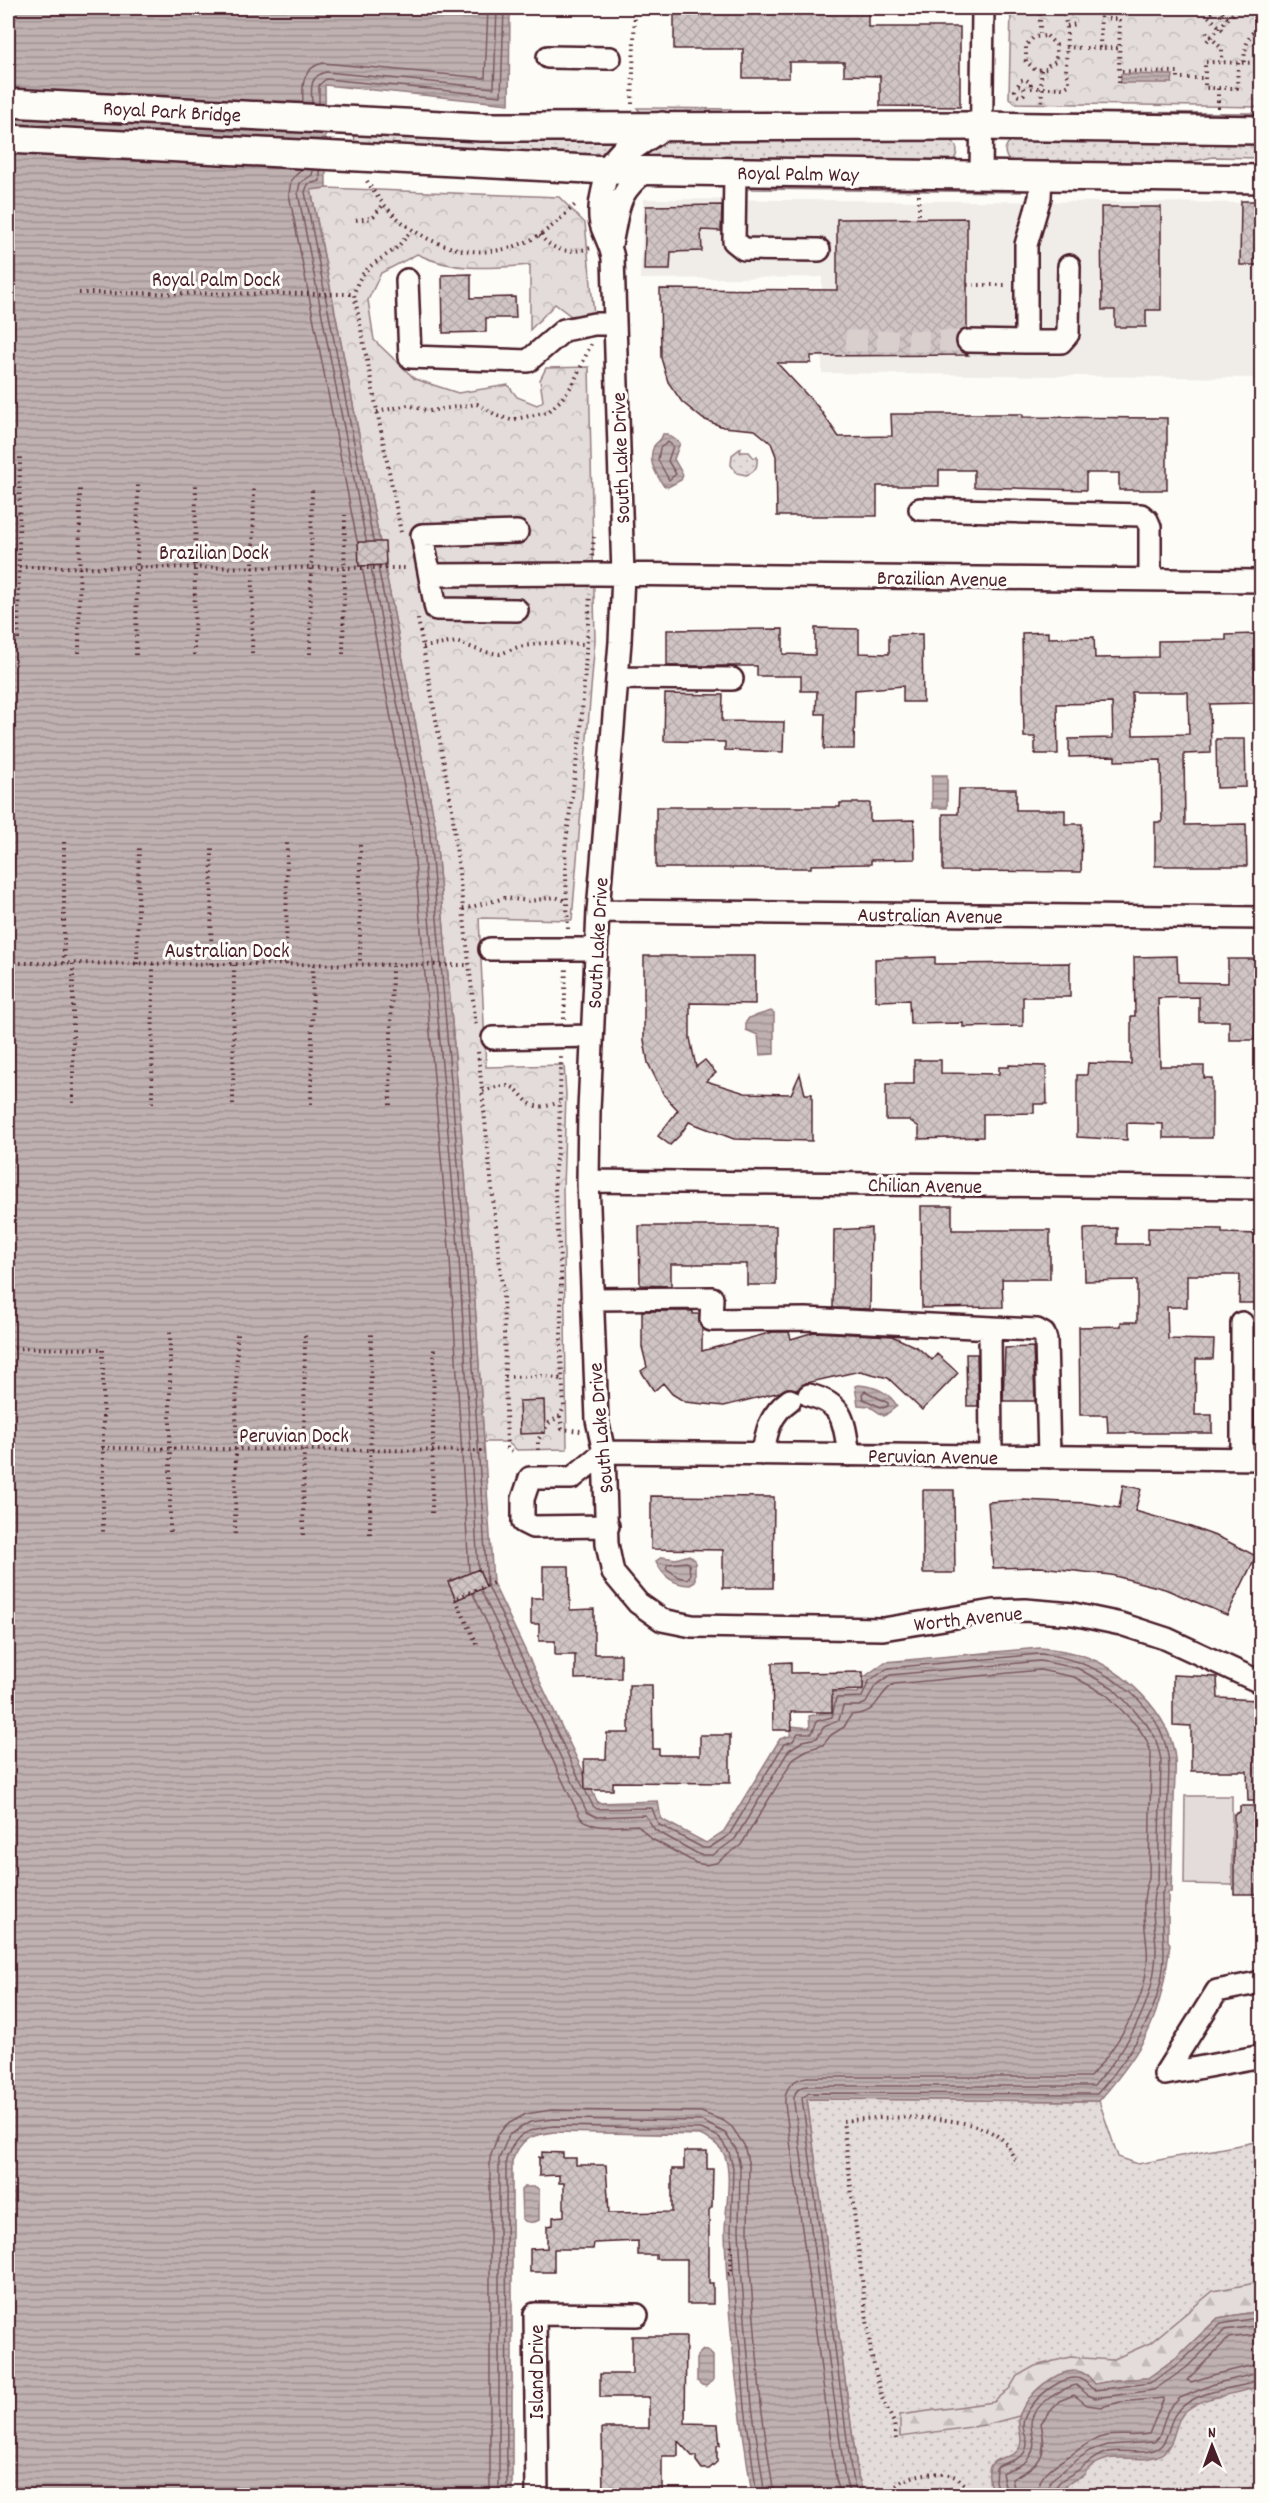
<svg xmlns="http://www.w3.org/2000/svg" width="1269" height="2503" font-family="Dekko,sans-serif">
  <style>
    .built { fill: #f0ece8 }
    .grass { fill: url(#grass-dots); stroke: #967e82; stroke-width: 1.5 }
    .forest { fill: url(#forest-firs); stroke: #967e82; stroke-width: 1.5 }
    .park { fill: url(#park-crowns); stroke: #967e82; stroke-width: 1.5 }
    .pitch { fill: #e3dcda; stroke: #967e82; stroke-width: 1.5 }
    .water { fill: url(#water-rules); stroke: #91777b; stroke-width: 1.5 }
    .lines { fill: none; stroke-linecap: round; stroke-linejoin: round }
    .shore { stroke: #795961; stroke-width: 1.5 }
    .building { fill: url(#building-cross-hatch); stroke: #4a1f2b; stroke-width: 1.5; fill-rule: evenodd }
    .minor-tunnel { stroke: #d9d0ce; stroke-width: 21; stroke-dasharray: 21 10; stroke-linecap: butt }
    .minor-casing { stroke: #4a1f2b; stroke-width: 26 }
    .major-casing { stroke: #4a1f2b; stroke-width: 32 }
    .path { stroke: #4a1f2b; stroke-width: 4; stroke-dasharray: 1.5 4.5; stroke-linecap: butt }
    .minor { stroke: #fdfcf7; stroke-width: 21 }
    .major { stroke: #fdfcf7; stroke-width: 27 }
    .labels { text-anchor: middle; stroke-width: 6; stroke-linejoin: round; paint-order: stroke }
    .street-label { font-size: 21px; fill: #4a1f2b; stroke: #fdfcf7 }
  </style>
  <defs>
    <pattern id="grass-dots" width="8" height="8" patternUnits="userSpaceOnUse" patternTransform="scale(1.5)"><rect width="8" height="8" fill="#e3dcda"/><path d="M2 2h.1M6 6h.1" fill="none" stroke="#c4bcbb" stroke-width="1.8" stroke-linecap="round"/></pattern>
    <pattern id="forest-firs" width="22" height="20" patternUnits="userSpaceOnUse" patternTransform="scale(1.5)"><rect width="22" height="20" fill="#e3dcda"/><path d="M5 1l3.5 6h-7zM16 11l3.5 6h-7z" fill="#c4bcbb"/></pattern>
    <pattern id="park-crowns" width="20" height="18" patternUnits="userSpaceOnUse" patternTransform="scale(1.5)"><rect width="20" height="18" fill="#e3dcda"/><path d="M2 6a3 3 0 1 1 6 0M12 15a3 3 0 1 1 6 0" fill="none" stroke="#c4bcbb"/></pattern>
    <pattern id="water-rules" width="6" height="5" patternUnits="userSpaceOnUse" patternTransform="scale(1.5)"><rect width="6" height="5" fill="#c0b1b1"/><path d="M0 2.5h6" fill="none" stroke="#9e8f90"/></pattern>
    <pattern id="building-cross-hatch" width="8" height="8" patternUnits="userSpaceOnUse" patternTransform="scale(1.5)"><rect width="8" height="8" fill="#d0c5c4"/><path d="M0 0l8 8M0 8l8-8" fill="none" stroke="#b4a9a9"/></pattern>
  </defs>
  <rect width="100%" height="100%" fill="#fdfcf7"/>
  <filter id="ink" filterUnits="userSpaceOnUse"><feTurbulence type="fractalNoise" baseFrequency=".0167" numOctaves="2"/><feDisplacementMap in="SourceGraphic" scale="12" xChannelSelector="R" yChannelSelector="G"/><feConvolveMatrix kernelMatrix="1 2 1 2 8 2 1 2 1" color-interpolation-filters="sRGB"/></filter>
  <g filter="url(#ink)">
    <path class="built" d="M644,199L1261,203V378L822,373V277L640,279Z"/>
    <path class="grass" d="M637,108H649L731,109L728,113L642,114Z
      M1008,112L1261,113L1262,118L1008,116Z
      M355,133L468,138L611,140L612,143L598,157L354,145Z
      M947,138C958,143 960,153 952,162L633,157L655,140Z
      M1013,139L1262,141L1261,158L1213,157L1170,166L1011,163C1002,154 1004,145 1013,139Z
      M754,184L1020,187L1021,192L749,189Z
      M741,448L740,452H749L754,458L757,456C758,466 756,472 746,475L737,473L731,465L732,455Z
      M807,2099L1099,2101L1118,2157L1138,2164L1261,2141V2495H864L858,2476Z"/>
    <path class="forest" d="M1261,2282V2311L1218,2318L1177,2357L1148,2378L1116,2380L1095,2384L1087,2375C1052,2374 1036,2383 1019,2416L985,2425L900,2437V2415L994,2402L1010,2388L1017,2376L1035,2366L1070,2357L1112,2360L1150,2343L1213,2291Z"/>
    <path class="park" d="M1011,8H1261V107L1015,103L1009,98Z
      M326,188L559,197L585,223L594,315L571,316L555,304L530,330V265C491,268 453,272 417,254L381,273L368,300L374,340L415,379L458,393L508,385L517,397L537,405L543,401L540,380L546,368L589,367L595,640L572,920L479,918L486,1067L564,1065L566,1094L563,1189L567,1449L517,1450L507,1442H484L472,1257L435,824L311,189Z"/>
    <path class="pitch" d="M1185,1796H1232V1885L1184,1884Z"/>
    <path class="water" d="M8,8H510L509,104L325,85L326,188L311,190L435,824L472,1257L493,1583L598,1803L658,1801L661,1819L706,1843L724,1831L780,1739L790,1736L791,1726L810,1728L809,1716L828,1712L830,1692L858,1693L863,1678L885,1662L1040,1648C1054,1649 1067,1651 1081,1655C1122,1668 1171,1713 1175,1759C1176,1772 1174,1787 1174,1800C1173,1831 1172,1861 1171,1892H1168V1941L1170,1944C1161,2017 1147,2046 1099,2101L807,2099L858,2476L864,2495H752C739,2408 727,2320 725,2232C725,2210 733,2174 724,2154C719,2144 710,2139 700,2135L554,2132C529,2136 522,2137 512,2161V2495L8,2496Z
      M1121,74L1173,75L1172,83H1121Z
      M663,434H667L680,443L674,459L683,475L681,480L668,487L663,485C656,473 647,461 654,446C658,440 661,442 663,434Z
      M932,775H947V808H932Z
      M771,1011L774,1013V1054L760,1055L758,1035L746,1030V1022L749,1018Z
      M858,1385C874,1386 889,1392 897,1406L884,1416L869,1406L858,1405L855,1386Z
      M689,1555L695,1560V1582L690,1585C674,1585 662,1576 656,1561L662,1557L676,1559Z
      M524,2187H536L539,2190V2220C534,2223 526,2223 522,2219L521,2190Z
      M1261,2311V2385C1238,2396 1209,2393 1187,2410C1173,2420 1177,2442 1163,2453C1148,2464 1124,2455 1108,2459C1101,2461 1093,2464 1088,2469C1085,2472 1086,2474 1082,2476C1071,2481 1065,2485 1058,2495H995C991,2490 989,2485 989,2478C986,2450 1014,2464 1020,2446C1024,2435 1015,2428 1020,2414C1028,2394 1054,2370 1077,2371C1085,2372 1090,2378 1095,2384L1116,2380L1148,2378L1177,2357L1218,2318Z
      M703,2350H707L713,2356V2381L706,2386L702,2385L697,2381V2356Z"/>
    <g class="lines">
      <path class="shore" d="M303,103C302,85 302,68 323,63L485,78L488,8
        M312,103C311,89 309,76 326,72L494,88L497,8
        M319,104V85L326,79L501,96L504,8
        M302,169L291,180L289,194L357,541
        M313,170L312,175L300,183L298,193L366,540
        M320,170V181L308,184L305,192L373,540
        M668,442L673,446L668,461L676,474L669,480L658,460L660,448Z
        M362,567L412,828L450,1259L469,1571
        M371,567L421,826L459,1258L478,1568
        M378,567L429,825L466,1257L487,1584L583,1787
        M865,1391L888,1403V1406L883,1408L863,1399L862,1394Z
        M686,1562L689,1563L690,1576L687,1579L678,1577L666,1568L668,1564Z
        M481,1591L587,1812L597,1817L645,1815L655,1830L700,1855H713L735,1839L789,1750L803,1741L817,1738L824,1727L839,1720L843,1706H859L866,1703L875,1686L890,1675L1040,1661L1077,1668L1113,1688L1145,1722L1155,1737L1159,1751L1161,1760L1158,1882C1148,1901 1156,1930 1156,1950C1155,2003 1127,2048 1094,2086H808C798,2087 793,2093 794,2103L845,2478L850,2496
        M473,1594L580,1817C595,1832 619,1825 638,1825L650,1838L696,1863L705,1865L716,1863L741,1845L794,1758L807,1750L823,1745L831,1735L844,1727L851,1715C881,1713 874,1697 894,1684L1040,1670L1074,1677L1107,1695L1138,1727L1147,1741L1151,1753L1149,1879C1140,1898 1145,1927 1147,1948C1151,1995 1119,2044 1090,2077H807C792,2079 784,2089 785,2104L836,2479L841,2496
        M586,1792L593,1806L597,1809L652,1808L658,1824L703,1848H709L729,1835L784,1744L793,1741L798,1733H812L817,1721L832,1717L836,1698L862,1697L869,1681L888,1668L1040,1654C1094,1658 1159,1698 1168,1756C1170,1769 1168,1784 1168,1797C1167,1827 1166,1856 1166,1885L1162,1893C1162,1912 1163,1931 1164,1949C1165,2005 1132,2054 1097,2094L809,2093L802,2098L852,2477L858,2496
        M1262,2334L1229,2338L1187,2380L1191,2382L1213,2375L1262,2363
        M490,2496V2158L498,2135L506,2125L526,2114L551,2110L701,2112L724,2121L732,2127L744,2145L749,2166L748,2230L751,2281L761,2405L774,2496
        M499,2496V2159L509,2135L530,2122L554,2119L702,2121L725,2133L736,2149L740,2167L739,2231L742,2281L752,2406L765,2496
        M507,2496L506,2160C516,2132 526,2130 554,2126L701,2129L719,2137L729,2152L733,2168L731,2231L734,2282L745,2407L757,2496
        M999,2496L995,2481L996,2468C1004,2461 1017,2462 1024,2453C1031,2442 1024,2436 1023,2426C1023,2406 1057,2377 1076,2378C1085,2378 1088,2387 1095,2390L1150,2383L1181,2362L1221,2324L1262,2317
        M1007,2496L1002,2473C1012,2467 1024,2467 1030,2456C1038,2444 1031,2436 1031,2424C1031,2406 1061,2389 1076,2385L1088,2395L1095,2398L1154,2390L1186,2368L1225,2330L1262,2325
        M1016,2496L1012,2479C1041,2463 1048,2458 1041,2423L1059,2401L1074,2395L1087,2405L1101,2407L1120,2402L1164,2398L1149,2434C1136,2437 1121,2434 1107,2436C1092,2438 1083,2447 1071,2455C1055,2464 1037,2475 1036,2496
        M1045,2496L1047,2488L1052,2479L1089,2451L1108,2445L1154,2442L1159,2437L1168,2410L1180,2398L1214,2384L1262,2372
        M1053,2496C1055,2478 1071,2477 1081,2468C1090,2461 1097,2455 1108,2452C1123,2449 1140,2455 1154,2450C1170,2445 1167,2422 1177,2412C1193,2393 1221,2390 1244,2385C1250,2383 1255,2380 1262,2380"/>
    </g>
    <path class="building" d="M674,8H868V27H960V107L880,106V76L844,75V62H789V78H743V49H674Z
      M1241,201H1262V265H1240Z
      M722,205L721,231L701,230L702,251L671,252L670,270H644L646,206Z
      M1101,207H1161V310H1146V327H1115V310H1102Z
      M967,218V328L957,334L955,341L957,348L968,355L811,356V363H777L818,407L839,437L892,436L891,414H1023V417L1167,418V490H1119V473H1086V490L974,487V470H939V486H877V516H777L776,456L771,443L755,430L723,427L703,419L682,402L668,382L661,358L660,289L837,290V219Z
      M471,274V298L515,297L516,318H486V332L443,333L442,275Z
      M358,542H385L386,565L359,566Z
      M815,628L859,629V653L889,654V635L922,634L923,702H903V686L855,690L854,749H824L825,714H816L817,691H801V676H757V666H667V630L783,629V654L815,655Z
      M1048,632V638L1094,637L1095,658L1158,657V641L1226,640V635L1255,634L1256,703L1210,704L1211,753L1184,754L1185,825L1246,824L1247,866H1155V822H1162L1161,760L1115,761V756L1069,757V739L1113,738L1112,703L1057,704L1058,754H1035V737H1024L1022,633ZM1132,692H1188L1189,734L1133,735Z
      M665,694L723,695L722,721L784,722L783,752L725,750V742L664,741Z
      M1216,739H1245L1246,787L1217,788Z
      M959,789H1016V810H1065V824H1082L1081,872L943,871V814H958Z
      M840,803H870V821L914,820L915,859L871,860V864L811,865V868H656V807H840Z
      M644,956H755V1004L690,1003V1038L696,1067L705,1060L716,1073L706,1081L745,1093L791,1094L800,1074L805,1094H812V1141L734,1139L689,1122L680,1135L670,1145L658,1136L678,1110L664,1095L648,1063L644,1040Z
      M1177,956L1178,982L1228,983V959H1255V1040H1229V1021H1199V997L1158,998L1160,1066H1204V1078H1212V1138H1163V1124L1127,1123V1140L1077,1137V1075H1087L1088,1063L1131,1064V1016H1135L1134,957Z
      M935,957V964L1070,963V997H1023V1026L963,1027V1023L910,1024L909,1000L876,1001L875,959Z
      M914,1060H941V1073L999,1074V1067H1009V1065L1046,1066L1047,1104H1034V1113L983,1114V1137L919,1139V1127L909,1120H886V1084H914Z
      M921,1206H952V1230H1050V1279H1002L1003,1307L922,1308Z
      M639,1226H776V1285H747V1264H671V1286L640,1285Z
      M871,1228L870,1309L833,1308L834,1230Z
      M1117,1228V1244H1148V1228L1222,1229V1233L1262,1234V1303H1239L1240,1275H1187V1307H1167L1168,1339L1214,1340L1213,1359H1196L1195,1415H1212V1433H1108L1107,1415H1080L1079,1327L1121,1326V1322H1137V1280L1085,1281L1084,1229Z
      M642,1311H693V1314H699L702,1329V1351L773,1332H789L791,1339L814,1332L892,1336L918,1348L932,1360L937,1354L958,1373L922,1410L888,1378L860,1371L806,1383L797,1390L788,1388L780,1392L724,1406L685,1402L672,1394L663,1383L654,1391L641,1371L647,1367L642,1347Z
      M1033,1347L1035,1401H1003L1005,1348Z
      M966,1354H977L978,1406H967Z
      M544,1400L545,1433L520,1434L519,1401Z
      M1123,1485L1141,1489L1135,1511L1188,1526L1221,1538L1256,1556L1227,1615L1165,1589L1111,1575L1041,1567L993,1568L988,1502L1022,1500L1086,1503L1119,1508Z
      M923,1490H954L955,1573H923Z
      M651,1496L774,1497L773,1588H723V1550L651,1549Z
      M543,1566H569L570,1610L594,1609V1654H621V1678L575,1679V1655H555V1641H539V1624H531V1598H543Z
      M479,1569L486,1587L456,1600L448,1582Z
      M791,1662V1673L863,1672V1690L832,1691V1712H791L792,1730H773L772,1663Z
      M1173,1675L1217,1677L1218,1698L1258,1700L1259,1706H1262V1801H1248L1247,1771H1191V1726L1173,1725Z
      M629,1685H652L653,1749H659V1755H700V1735H730V1783L613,1782V1790H585L584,1759H606L607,1733H629Z
      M1240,1806H1262V1894H1234V1814L1240,1812Z
      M684,2151H707V2169H713L712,2207L709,2210V2283H713V2304H687V2259H656V2255H638V2241L594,2243L593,2249H554V2272H530V2249L547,2248V2226L553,2225V2217L564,2216V2183H559V2175L539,2176V2157L542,2158V2152L563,2153V2158H576V2165H606L609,2213L672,2212V2169H684Z
      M632,2336H686L685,2423L718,2424L720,2445H717V2462L709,2469H702L696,2461V2456H692L678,2441V2456H662V2496H603L602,2428H649V2397H600V2374H632Z"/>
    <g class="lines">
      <path class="minor-tunnel" d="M846,341H968"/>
      <g class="minor-casing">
        <path id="minor" d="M548,57L610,58
          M608,170C604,186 596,210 602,227C606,238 611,246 613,258L623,575L620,642L598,911L589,1110L588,1181L597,1420L604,1452L607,1544L613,1573L638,1603L662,1620L692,1626L883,1629L993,1611L1025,1610L1073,1614L1121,1624L1167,1639L1262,1683
          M735,172L734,241L744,249L819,250
          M981,175L983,8
          M611,244C619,209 615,194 646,171
          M407,280L410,357L528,361L564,330L594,324H615
          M968,341L1026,342V245L1040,197L1041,176
          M1026,342H1061L1068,334L1069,266
          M920,509L1141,515L1147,520L1150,527V580
          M517,532L422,535L436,609L517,610
          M430,575L597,574L1262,581
          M617,678L732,679
          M598,911L1262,918
          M490,949H596
          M493,1038L592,1036
          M588,1181L1262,1188
          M592,1299L712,1298L711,1320L806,1319L1037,1330L1044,1334L1046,1340L1049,1457
          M990,1329L991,1456
          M809,1395C845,1404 844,1423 849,1455
          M604,1452L1262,1459
          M604,1452L572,1478H530L523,1499V1522L533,1527L608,1526
          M763,1454C766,1432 770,1414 790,1400
          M1242,1459V1323
          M1262,1982L1217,1991L1165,2074L1262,2056
          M537,2496L535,2314L637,2315"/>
      </g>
      <g class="major-casing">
        <path id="major" d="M8,103L481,127L981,126L1262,130
          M8,139L608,170L1262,179
          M608,170L625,151L662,126"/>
      </g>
      <path class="path" d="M1040,8V37
        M1107,8V19H1120
        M1120,8L1119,71L1178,72V78H1204
        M1216,8L1208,16L1223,30
        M1218,8L1228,18
        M1256,8L1262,13
        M1007,9L1040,10
        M1064,15L1072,14L1076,10
        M1067,26L1077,24
        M1206,32L1222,49V62
        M1047,36L1056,45V61L1049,65L1047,69L1035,70L1026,61V45L1034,37Z
        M1207,41L1238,8
        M1066,47L1083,48
        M1086,48H1119
        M1100,48L1101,8
        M1244,62C1245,44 1248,35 1262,23
        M1238,63L1237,88H1205V62L1262,63
        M1041,70L1042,106
        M1119,83V71
        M1018,85L1021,80L1025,79L1031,83V88
        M1015 91a5 5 0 1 1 10 0a5 5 0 1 1-10 0Z
        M1031,88H1063L1069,85V78L1066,72L1067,28L1064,15L1053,8
        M632,104L635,8
        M1218,108V88
        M367,181C402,241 477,274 541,234C554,226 565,214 576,204
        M919,195V218
        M356,220L372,218L383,205
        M540,235C554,253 570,253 591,248
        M967,285H1008
        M79,293L354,294
        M377,412L408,405L429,411L477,404L498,416L511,420L548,412L561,400L573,384L591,344
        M401,532L354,294C359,271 373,264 391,252C399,247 405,238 411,231
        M592,556L594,537
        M19,567L408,568
        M418,619L452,809L476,1027
        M8,640L18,641L20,455
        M423,647L457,642L484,652L500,654L518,647L543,643L587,644
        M79,653L80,485
        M252,653L254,485
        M310,654L312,486
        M343,654L345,515
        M136,655L138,484
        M194,655L196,485
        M64,842V963
        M360,845V965
        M463,909L505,898L530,901L555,897L567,901
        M568,929L565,849L581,728L590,594
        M8,963L470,965
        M137,964L139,844
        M211,964L212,844
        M286,965L287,843
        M564,1019L566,967
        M478,1052L503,1295L507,1448L513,1452
        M483,1091C490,1089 499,1085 506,1086C526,1086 521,1118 559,1102
        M73,1103V964
        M152,1103L153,964
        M233,1104L234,965
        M311,1104L313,965
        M390,1105L392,966
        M8,1348L103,1349V1532
        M505,1377L542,1376L563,1379
        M560,1416L562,1429L581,1431
        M8,1445L9,1348
        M102,1448L485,1451
        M538,1450V1440L549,1423L560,1416L564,1407L561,1358V1274L554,1175L559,1137L561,1054
        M432,1513L434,1348
        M170,1532V1332
        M235,1534L237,1332
        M370,1534L371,1332
        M303,1535L305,1331
        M477,1644L455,1598L493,1583
        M728,2274L731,2273V2244
        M896,2439L894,2423L882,2398L871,2353L843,2121C883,2116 971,2112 1003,2140C1009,2146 1013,2157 1017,2164
        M890,2496C897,2474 934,2470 953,2476C962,2479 967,2488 973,2496
        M1106,2496L1116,2492L1132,2496"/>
      <use href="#minor" class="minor"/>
      <use href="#major" class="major"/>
    </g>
  </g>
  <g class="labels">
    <g class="street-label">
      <text transform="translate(172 111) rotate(3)" y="7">Royal Park Bridge</text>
      <text transform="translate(798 173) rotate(1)" y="7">Royal Palm Way</text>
      <text x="216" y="286">Royal Palm Dock</text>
      <text transform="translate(620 458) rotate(-92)" y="7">South Lake Drive</text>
      <text x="214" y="559">Brazilian Dock</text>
      <text transform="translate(942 578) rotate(1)" y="7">Brazilian Avenue</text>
      <text transform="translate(930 915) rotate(1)" y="7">Australian Avenue</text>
      <text transform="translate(597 943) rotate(-87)" y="7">South Lake Drive</text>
      <text x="227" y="957">Australian Dock</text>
      <text transform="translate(925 1185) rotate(1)" y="7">Chilian Avenue</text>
      <text transform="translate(600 1428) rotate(-95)" y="7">South Lake Drive</text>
      <text x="294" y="1442">Peruvian Dock</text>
      <text transform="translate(933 1456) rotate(1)" y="7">Peruvian Avenue</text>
      <text transform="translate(968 1618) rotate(-6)" y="7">Worth Avenue</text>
      <text transform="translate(536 2372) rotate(-90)" y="7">Island Drive</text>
    </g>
  </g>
  <rect width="1269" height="2503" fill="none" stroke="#fdfcf7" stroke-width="30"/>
  <rect x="15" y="15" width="1239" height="2473" fill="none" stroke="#4a1f2b" stroke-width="2" filter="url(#ink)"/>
  <g transform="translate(1212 2446) rotate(359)" stroke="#fdfcf7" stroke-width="4.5" paint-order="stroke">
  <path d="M0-4.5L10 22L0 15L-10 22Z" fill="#4a1f2b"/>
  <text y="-9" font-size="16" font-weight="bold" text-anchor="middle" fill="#4a1f2b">N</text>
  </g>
</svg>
